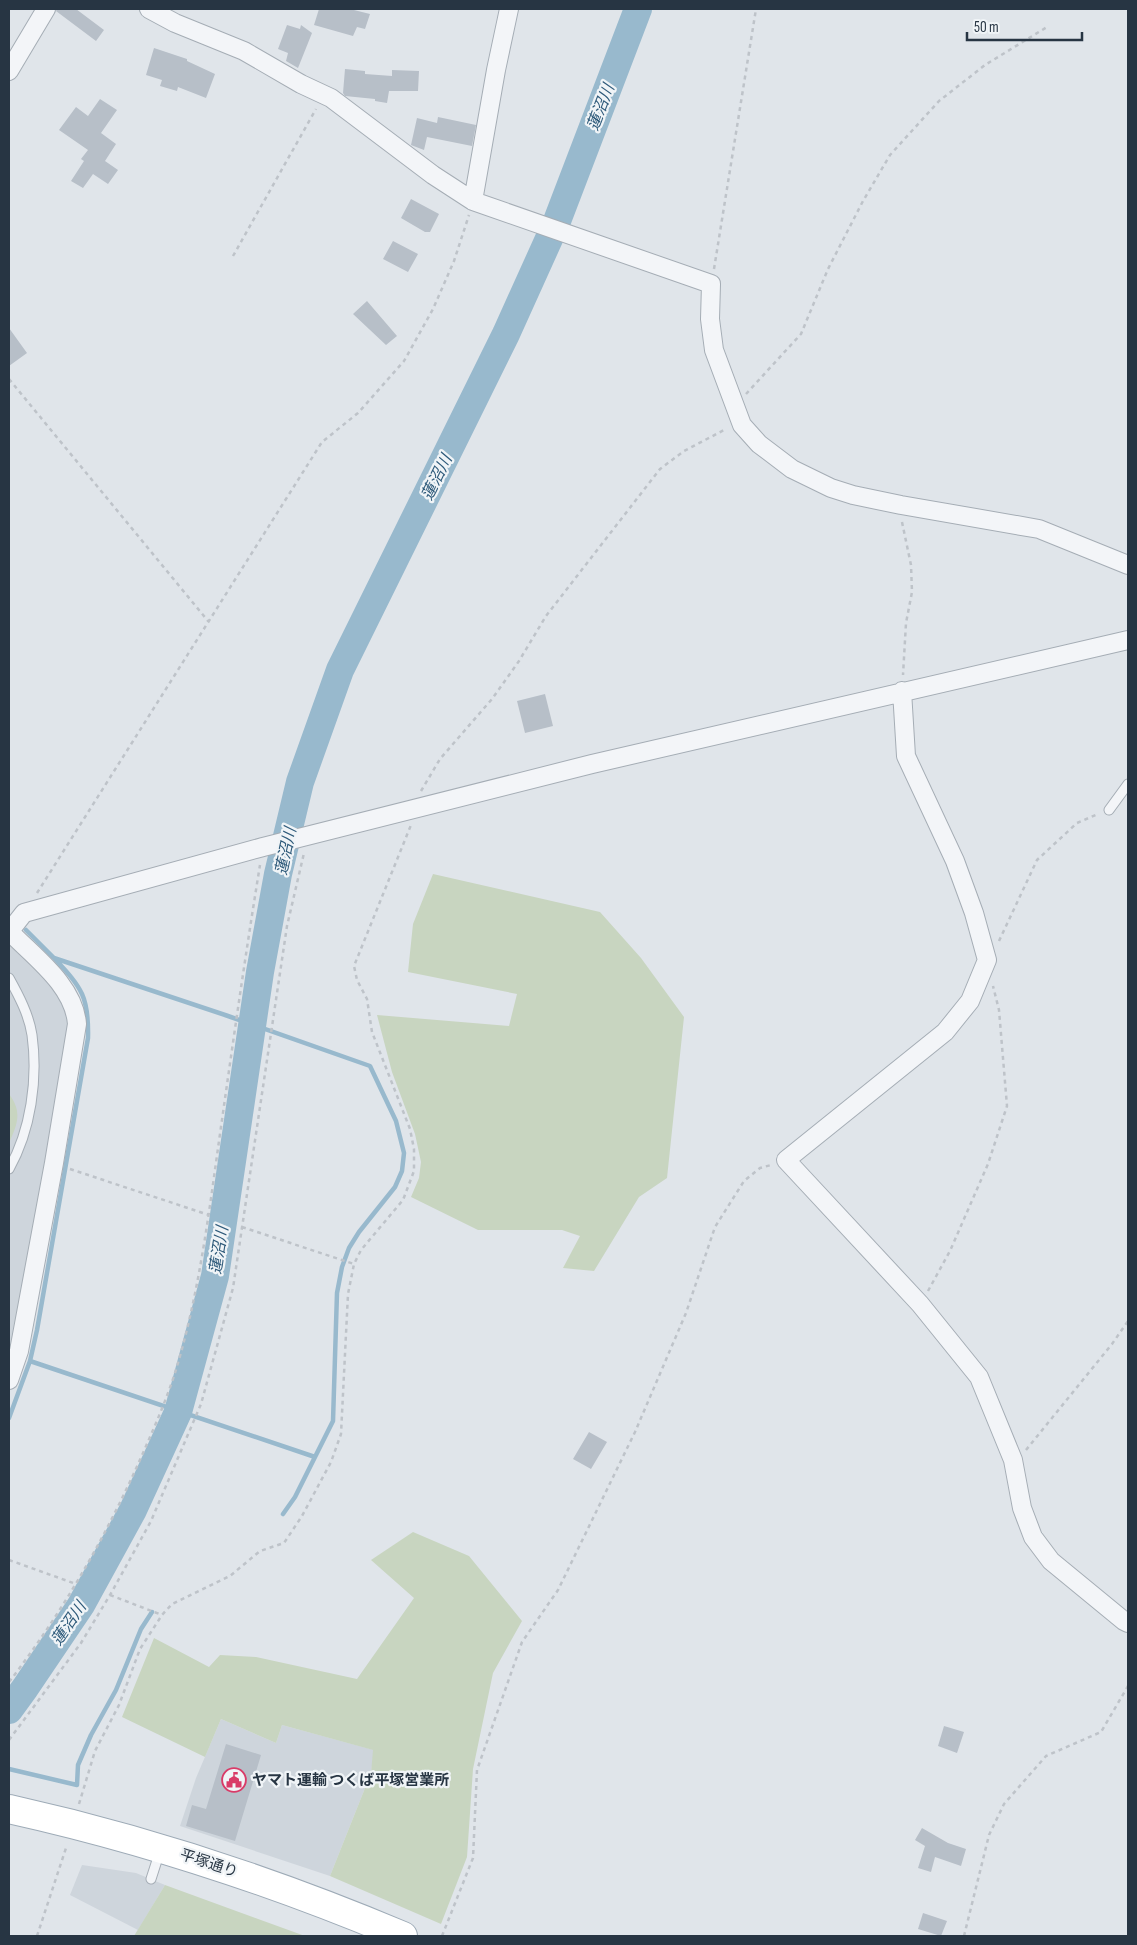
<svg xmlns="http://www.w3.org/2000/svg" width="1137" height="1945" font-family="'Sofia Sans Condensed','Noto Sans JP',sans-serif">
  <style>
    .built { fill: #ced5dc }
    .green { fill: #c8d5c0 }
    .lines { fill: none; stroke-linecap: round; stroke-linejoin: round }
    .stream { stroke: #98b9cd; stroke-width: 4.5 }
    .river { stroke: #98b9cd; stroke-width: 28 }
    .building { fill: #b7bfc8 }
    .lane-casing { stroke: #a5adb5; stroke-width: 11 }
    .street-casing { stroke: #a5adb5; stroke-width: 20 }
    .primary-casing { stroke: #9eabb7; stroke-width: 30 }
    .path { stroke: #bec3c9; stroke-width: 2.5; stroke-dasharray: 4 4; stroke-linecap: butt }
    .lane { stroke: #f3f5f8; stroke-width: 9 }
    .street { stroke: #f3f5f8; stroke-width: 18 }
    .primary { stroke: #fff; stroke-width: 28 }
    .labels { text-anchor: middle; stroke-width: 4.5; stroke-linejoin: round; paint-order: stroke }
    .poi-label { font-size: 15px; font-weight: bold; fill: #273543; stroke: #f0f4f7; text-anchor: start }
    .street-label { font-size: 15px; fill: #273543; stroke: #f0f4f7 }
    .water-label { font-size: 16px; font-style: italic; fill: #2e5a7a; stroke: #f0f4f7 }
  </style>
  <rect width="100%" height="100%" fill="#e0e5ea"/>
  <path class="built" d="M9,939L42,973L67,1005L70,1026L14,1339L9,1353Z
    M221,1719L276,1743L282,1725L374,1750L371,1773L330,1876L180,1826L196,1778Z
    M82,1865L136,1873L165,1885L138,1930L70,1895Z"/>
  <path class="green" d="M433,874L600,912L641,958L684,1017L667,1178L639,1197L594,1271L563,1268L580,1236L562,1230H478L411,1197L419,1178L421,1162L415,1134L392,1072L377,1015L509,1026L517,994L408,972L413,924Z
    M9,1094C23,1112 17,1125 9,1143Z
    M413,1532L469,1556L522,1621L493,1673L473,1769L467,1857L441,1924L330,1876L371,1773L373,1750L282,1725L276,1743L221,1719L205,1757L122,1717L154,1638L209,1667L220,1655L256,1657L357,1679L414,1598L371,1560Z
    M165,1885L305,1936H134Z"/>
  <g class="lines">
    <path class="stream" d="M26,930L54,958L228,1016L370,1066L396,1121L404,1153L402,1171L395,1187L359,1232L349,1248L342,1267L337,1293L333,1421L295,1497L283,1514
      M30,1361L315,1457
      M9,1418L30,1361L37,1330L88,1038C89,997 82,988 55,959
      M9,1769L77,1785L78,1765L91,1735L116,1690L141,1629L152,1612"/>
    <path class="river" d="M9,1710L25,1688L81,1605L133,1510L178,1412L215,1276L260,972L278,874L300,782L340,670L506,334L557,221L638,9"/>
  </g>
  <path class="building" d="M57,9H76L104,30L96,41L56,11Z
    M319,9H350L370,14L365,29L357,27L353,36L314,25Z
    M287,25L300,29L301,25L312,33L298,68L286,61L288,53L278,49Z
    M154,48L187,59V61L215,74L206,98L178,87L177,91L160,86L162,80L146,75Z
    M345,69L365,71V74L392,76V70L419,71L418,91H389L387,103L375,101V99L345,96L343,93Z
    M100,99L117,110L101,133L116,144L105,161L118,170L108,184L93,174L83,188L71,181L84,161L81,159L88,150L59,130L76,107L88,116Z
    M438,117L476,125L472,146L427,137L424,150L411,145L417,118L437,123Z
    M411,199L439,214L430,232H425L401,218Z
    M393,241L418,254L408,272L383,259Z
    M367,301L397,336L386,345L353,314Z
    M9,328L27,353L9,366Z
    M545,694L553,726L525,733L517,701Z
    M589,1432L607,1442L591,1469L573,1459Z
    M944,1726L964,1732L957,1753L938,1746Z
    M226,1744L261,1755L235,1841L186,1826L192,1805L206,1809Z
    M922,1828L948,1843L966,1849L961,1866L935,1857L931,1872L918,1868L925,1846L915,1840Z
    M923,1913L947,1921L941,1936L918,1929Z"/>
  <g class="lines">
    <g class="lane-casing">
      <path id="lane" d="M1109,810L1128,784
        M9,978C19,996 29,1015 32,1035C38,1079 31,1130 9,1169
        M151,1879L160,1851"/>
    </g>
    <g class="street-casing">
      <path id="street" d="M149,9L175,23L244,51L301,84L331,98L433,175L473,201L711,284L710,319L714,350L742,425L759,444L792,469L831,488L853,495L901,505L1039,529L1128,565
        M9,71L46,9
        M473,201L496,70L509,9
        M902,691L906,756L955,861L974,913L987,960L970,1001L945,1032L786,1160L920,1304L979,1377L1013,1460L1022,1508L1033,1537L1051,1561L1124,1621L1128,1623
        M9,931C34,957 74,985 77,1024L54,1163L19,1351L9,1380
        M9,932L24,913L263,847L592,764L1128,640"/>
    </g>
    <g class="primary-casing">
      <path id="primary" d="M9,1809C144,1839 275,1882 403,1936"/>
    </g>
    <path class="path" d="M233,256L316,109
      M714,269L756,9
      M9,379L208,621
      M746,394L801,334L828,269L863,201L890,155L939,101L985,65L1047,27
      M902,522L911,565L912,592L906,623L903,675
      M421,791L440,759L492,699L519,661L546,616L660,469L684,451L726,429
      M37,893L322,442L358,413L404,361L433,309L454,261L469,215
      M999,941L1037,860L1077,823L1098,814
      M70,1169L209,1215
      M242,1227L354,1264
      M928,1291L950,1251L988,1164L1007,1106L999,1010L993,986
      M1026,1450L1112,1344L1128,1321
      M9,1560L76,1584
      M110,1595L162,1615
      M9,1682C63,1612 107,1535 143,1453C154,1428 165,1403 174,1376C198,1300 208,1220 219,1141C232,1049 245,957 260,865
      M9,1740L81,1643L110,1595L151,1521L201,1404L233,1288L287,926L304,853
      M79,1804L95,1751L119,1705L140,1649L162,1615L172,1604L230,1576L260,1551L284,1543L302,1516L331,1462L341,1434L348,1294L354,1264L361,1250L403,1200L414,1171V1149L410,1129L372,1032L367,999L357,980L354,966L411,825
      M37,1936L67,1845
      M442,1936L473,1858L477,1770L522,1642L558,1590L635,1432L686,1313L715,1227L744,1181L760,1168L771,1165
      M964,1936L989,1835L1004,1804L1046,1756L1101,1732L1128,1686"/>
    <use href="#lane" class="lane"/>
    <use href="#street" class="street"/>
    <use href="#primary" class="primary"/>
  </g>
  <defs>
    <g id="civic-ring" transform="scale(1.25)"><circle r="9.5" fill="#f0f4f7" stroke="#d93b68" stroke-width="1.5"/><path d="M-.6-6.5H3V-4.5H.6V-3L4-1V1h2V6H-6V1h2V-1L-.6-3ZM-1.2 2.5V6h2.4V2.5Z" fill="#d93b68"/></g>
  </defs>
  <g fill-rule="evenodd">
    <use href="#civic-ring" x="234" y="1780"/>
  </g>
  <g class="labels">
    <g class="poi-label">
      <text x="252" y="1785">ヤマト運輸 つくば平塚営業所</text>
    </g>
    <g class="street-label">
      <text transform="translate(209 1863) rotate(18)" y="5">平塚通り</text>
    </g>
    <g class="water-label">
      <text transform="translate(600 107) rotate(-69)" y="6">蓮沼川</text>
      <text transform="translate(436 477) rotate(-64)" y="6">蓮沼川</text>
      <text transform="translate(285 851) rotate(-78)" y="6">蓮沼川</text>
      <text transform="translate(218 1250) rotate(-81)" y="6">蓮沼川</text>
      <text transform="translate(68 1623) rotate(-56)" y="6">蓮沼川</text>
    </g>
  </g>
  <rect width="1137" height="1945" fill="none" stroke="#273543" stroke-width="20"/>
  <path d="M967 32v8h115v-8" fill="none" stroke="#273543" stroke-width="2.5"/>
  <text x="974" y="32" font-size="15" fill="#273543" stroke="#f0f4f7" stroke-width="4" paint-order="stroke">50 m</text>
</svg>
